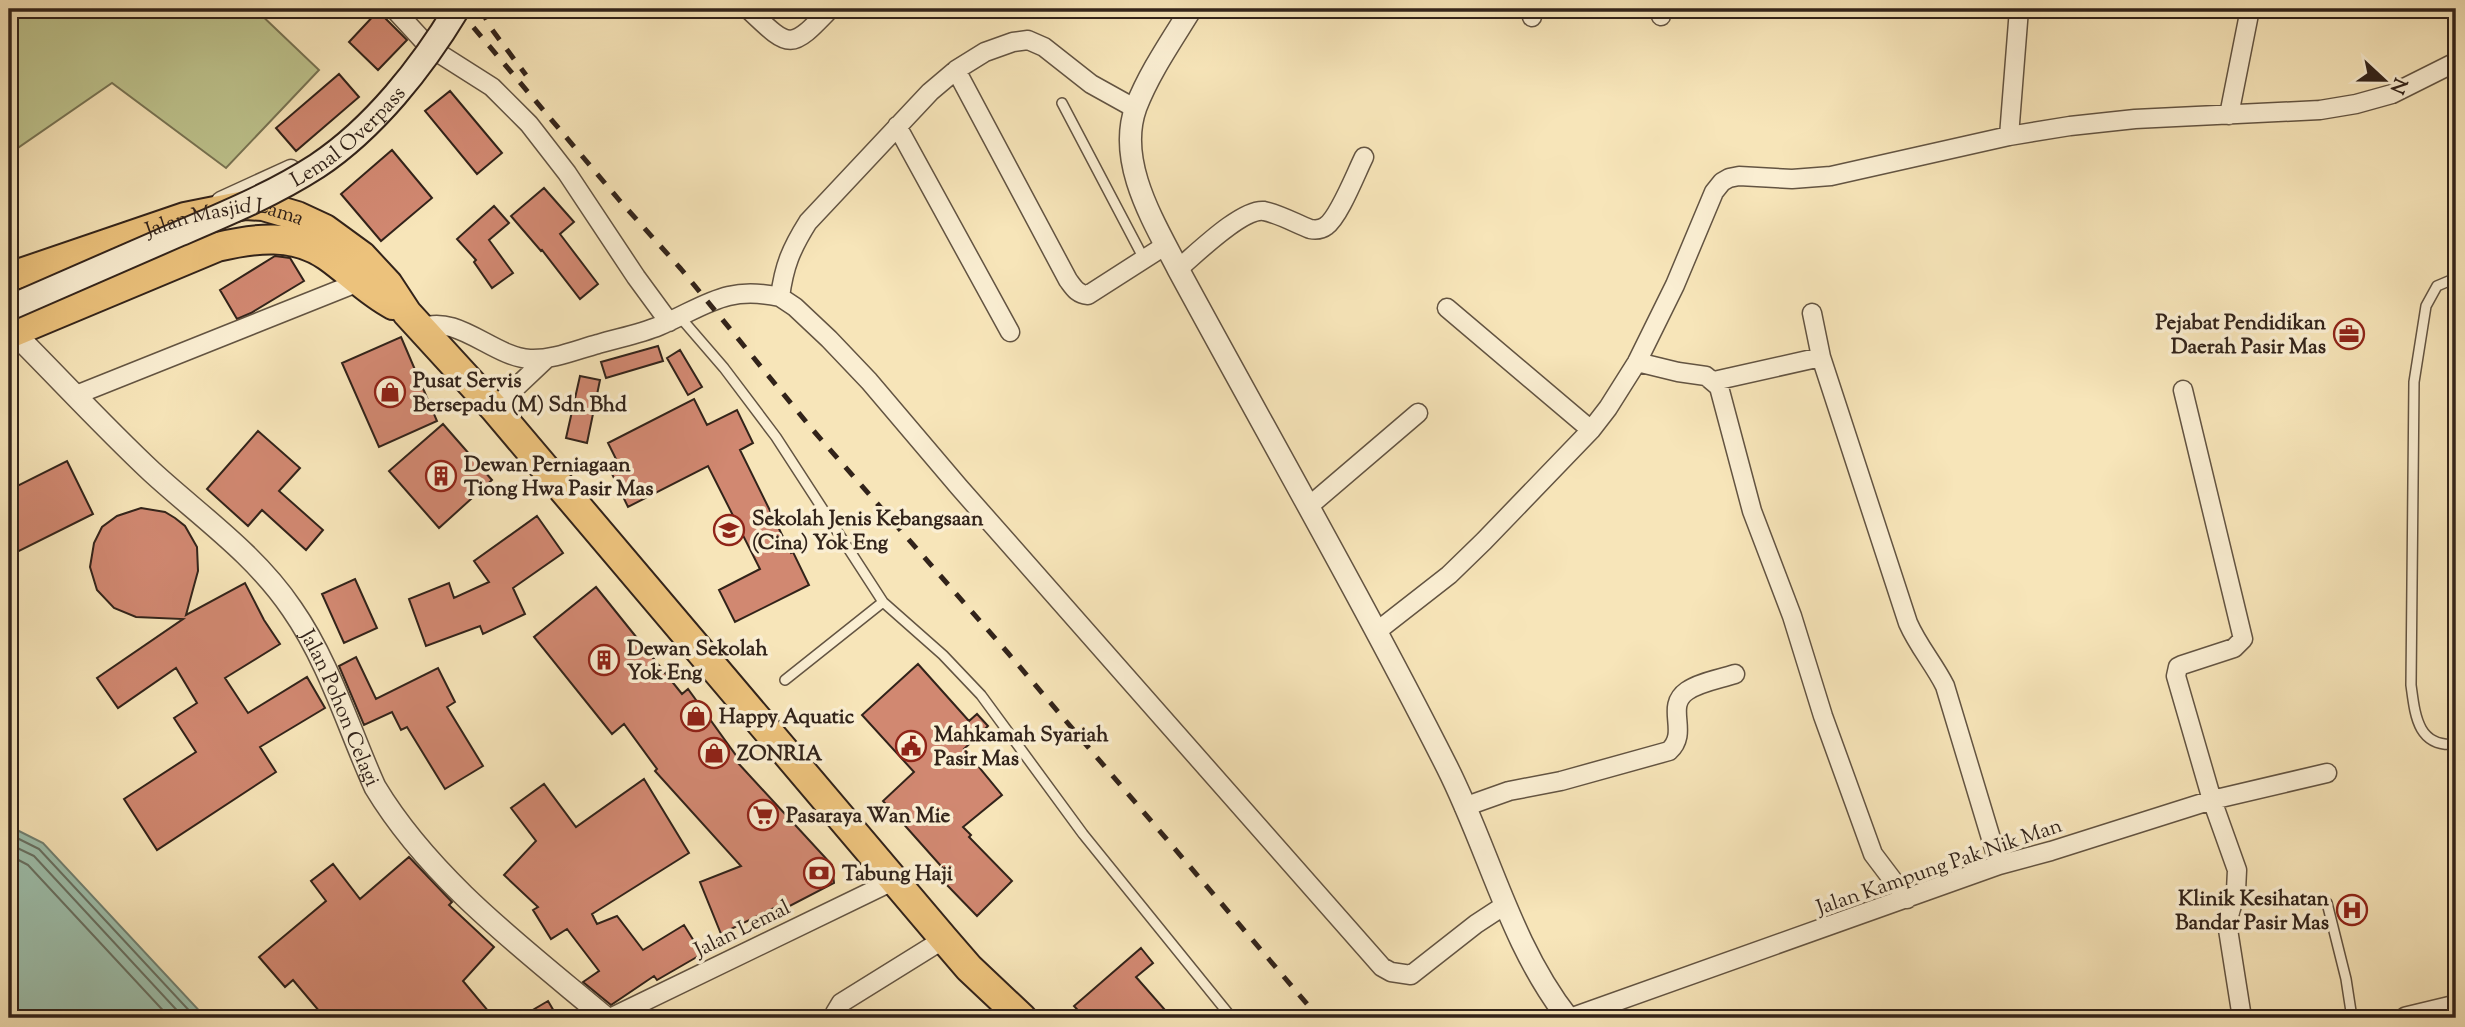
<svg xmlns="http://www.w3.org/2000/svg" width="2465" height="1027" font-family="'Sorts Mill Goudy',serif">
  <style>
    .green { fill: #bec48e; stroke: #787454; stroke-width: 2 }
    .water { fill: #9dbfac; stroke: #728172; stroke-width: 2 }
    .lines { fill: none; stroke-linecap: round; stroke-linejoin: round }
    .shore { stroke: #687163; stroke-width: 2 }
    .building { fill: #d18871; stroke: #32231a; stroke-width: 2 }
    .service-casing { stroke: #635442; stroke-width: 12 }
    .minor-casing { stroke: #635442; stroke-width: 21 }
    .tertiary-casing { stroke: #635442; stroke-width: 24 }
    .trunk-casing { stroke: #32231a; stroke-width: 32 }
    .service { stroke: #faeed2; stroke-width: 9 }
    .minor { stroke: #faeed2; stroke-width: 18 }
    .tertiary { stroke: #faeed2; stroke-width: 21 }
    .trunk { stroke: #ecc27c; stroke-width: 28 }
    .rail { stroke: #32231a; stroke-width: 5; stroke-dasharray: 12 12; stroke-linecap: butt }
    .secondary-bridge-casing { stroke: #32231a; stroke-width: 28; stroke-linecap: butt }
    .secondary-bridge { stroke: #faeed2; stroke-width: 24 }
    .labels { text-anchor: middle; stroke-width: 7; stroke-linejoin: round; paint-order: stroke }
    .street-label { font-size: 21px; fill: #32231a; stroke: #faeed2 }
    .poi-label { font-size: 21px; font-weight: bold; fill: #32231a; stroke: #faeed2; text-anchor: start }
  </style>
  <rect width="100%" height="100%" fill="#f7e5b9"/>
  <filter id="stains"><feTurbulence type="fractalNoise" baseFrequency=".00286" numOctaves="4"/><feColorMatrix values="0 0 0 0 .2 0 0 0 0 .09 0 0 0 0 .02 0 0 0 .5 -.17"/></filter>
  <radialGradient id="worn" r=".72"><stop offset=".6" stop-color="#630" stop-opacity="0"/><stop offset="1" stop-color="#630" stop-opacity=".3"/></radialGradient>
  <path class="green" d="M9,9H255L319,70L226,168L112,83L9,154Z"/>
  <path class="water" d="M9,826L43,843L206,1018H9Z"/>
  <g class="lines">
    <path class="shore" d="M9,834L39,849L196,1018
      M9,844L34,856L184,1018
      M9,855L28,865L170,1018"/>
  </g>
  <path class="building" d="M378,11L407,40L378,70L349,42Z
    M339,74L359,97L296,151L276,128Z
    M450,91L502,153L477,174L425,111Z
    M392,150L432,198L381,241L341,194Z
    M544,188L574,222L560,234L598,284L580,299L542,250L541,251L511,216Z
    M494,206L509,223L489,240L513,273L492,288L474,262L476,260L457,239Z
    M275,256L290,258L304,281L251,313L237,319L220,290Z
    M401,337L437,421L379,447L342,363Z
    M658,346L663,361L606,378L601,362Z
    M680,350L702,387L688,395L667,358Z
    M580,376L600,380L587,443L566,438Z
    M694,399L707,425L737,410L753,443L740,450L791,553L793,552L809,585L735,622L719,590L760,569L708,466L628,507L612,474L621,469L608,443Z
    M443,424L492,480L439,528L389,471Z
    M258,431L300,468L279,491L323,530L306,550L262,510L248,526L207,489Z
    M67,461L93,514L9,556V490Z
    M141,508L165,512L175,518L185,526L197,547L198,571L186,615L245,583L264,620L280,644L225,678L248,713L307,677L325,708L260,747L276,772L157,850L124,799L196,752L174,718L197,703L176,668L118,708L97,678L183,619L136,617L114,608L97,590L90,567L94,543L102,527L117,516Z
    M537,516L563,553L513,588L525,614L483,634L480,626L426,646L409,599L449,583L454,598L489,582L474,561Z
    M355,579L377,628L344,643L322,594Z
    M596,587L682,694L688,689L740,761L738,763L832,865L834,883L782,910L778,906L721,934L700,882L741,866L655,771L657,769L624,724L612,734L534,637Z
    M356,657L376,699L438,668L455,702L447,707L483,766L445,789L407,727L401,730L392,712L364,725L339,666Z
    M918,664L969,721L977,714L988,726L964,749L1002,795L963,827L971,835L969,837L1012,881L977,916L943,881L949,875L883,801L914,772L862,715Z
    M644,779L689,853L592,914L597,924L617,916L643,950L684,925L702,954L657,980L654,976L611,1005L583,982L599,971L567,929L551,939L533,910L538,907L504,875L536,841L511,808L544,784L576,827Z
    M409,857L452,902L449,905L494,947L463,981L494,1018H325L293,980L285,987L259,957L326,901L311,881L333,864L360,899Z
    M1141,948L1153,963L1136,977L1172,1018H1085L1074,1006Z
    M548,1001L558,1018H519Z"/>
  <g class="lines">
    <g class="service-casing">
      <path id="service" d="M1062,103L1144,259
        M2456,278L2437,286L2426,306L2414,382L2411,685C2415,714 2417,748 2456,744
        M680,317L724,368L776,437L883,602L943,655L981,695L1083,834L1232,1018
        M785,680L883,602
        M2327,903L2346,979L2352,1018"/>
    </g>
    <g class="minor-casing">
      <path id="minor" d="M394,9L429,47L492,87L529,124L567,173L636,277L669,322
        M748,9C790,49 790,51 830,9
        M1661,16L1662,9
        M1532,17L1533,9
        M956,70L1068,280C1074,288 1077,294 1088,295L1166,245
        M1136,109L1091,84L1044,47L1028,40L1013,42L985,52L956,70L930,92L808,222C791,249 784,266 780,297L795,307L829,339L869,381L959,487L1382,967L1391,972L1411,975L1476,924L1505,905
        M2229,115L2250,9
        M897,126L1010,332
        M2009,136L2019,9
        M221,201L291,169
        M1178,269C1195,255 1242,208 1264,211C1279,214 1295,223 1310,229C1316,230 1321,230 1326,226C1339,217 1356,173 1364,157
        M1447,308L1591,430
        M1812,313L1821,357L1908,623C1918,646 1934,664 1945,686L1999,865
        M421,328C457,313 493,357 530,359C553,360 576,350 598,344C618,338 640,334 659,326C706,306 725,285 780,297
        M1637,362L1678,372L1706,376L1719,387L1752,511L1792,616L1823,716L1873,854L1907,899
        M1714,381L1821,357
        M2183,390L2243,639L2234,648L2182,665L2178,667L2176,676L2212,800L2237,870L2236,891L2227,923L2242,1018
        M76,395L359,282
        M494,408L547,358
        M1308,507L1418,413
        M1376,632L1449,575L1484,541L1591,430L1608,408L1637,362L1675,285L1714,192L1722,182L1729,178L1739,176L1792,179L1831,176L2009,136L2070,126L2135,119L2320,110L2356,104L2392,94L2456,62
        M1464,807L1509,791L1561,781L1669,751C1690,732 1664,707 1687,691C1700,682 1720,679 1735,674
        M610,1018L895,880
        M836,1018L835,1013L841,1003L944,939
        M1570,1018L1999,865L2051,851L2212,800L2327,773"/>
    </g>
    <g class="tertiary-casing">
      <g id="tertiary">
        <path d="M1191,9C1172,40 1149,73 1136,107C1116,162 1154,222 1178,269C1268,435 1362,599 1447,767C1489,850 1510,944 1568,1018"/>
        <path id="s1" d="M13,332C59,378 104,427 152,472C200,516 255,554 292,609C329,662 348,727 375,787C431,880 524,949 606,1018"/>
        <path d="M2406,1018L2456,1006"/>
      </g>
    </g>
    <g class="trunk-casing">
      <g id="trunk">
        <path id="s2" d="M9,277L185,217L245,205L263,206L297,216L325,229L362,256L388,284L407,313L494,408L944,939L969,968L1022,1018"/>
        <path d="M9,334L217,247C255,238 294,233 327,256C350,272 368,292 393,305"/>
      </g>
    </g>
    <use href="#service" class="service"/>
    <use href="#minor" class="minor"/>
    <use href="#tertiary" class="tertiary"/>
    <use href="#trunk" class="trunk"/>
    <path class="rail" d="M458,9L620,201L681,269L812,429L1008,653L1319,1018
      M481,9L490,27L526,75"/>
    <g class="secondary-bridge-casing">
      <g id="secondary-bridge">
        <path id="s3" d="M9,308C64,284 119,260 174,236C223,215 272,195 317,166C374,128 422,67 457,9"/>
      </g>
    </g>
    <use href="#secondary-bridge" class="secondary-bridge"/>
  </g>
  <defs>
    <g id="office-ring" transform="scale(1.575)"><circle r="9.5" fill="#faeed2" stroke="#8f2418" stroke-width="1.5"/><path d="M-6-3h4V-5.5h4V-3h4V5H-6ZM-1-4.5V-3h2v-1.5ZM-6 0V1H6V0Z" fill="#8f2418"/></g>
    <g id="shop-ring" transform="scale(1.575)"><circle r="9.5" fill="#faeed2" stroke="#8f2418" stroke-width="1.5"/><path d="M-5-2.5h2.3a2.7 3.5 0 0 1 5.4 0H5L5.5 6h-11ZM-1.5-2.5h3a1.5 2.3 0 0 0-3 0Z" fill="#8f2418"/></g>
    <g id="building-ring" transform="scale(1.575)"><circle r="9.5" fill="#faeed2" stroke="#8f2418" stroke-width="1.5"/><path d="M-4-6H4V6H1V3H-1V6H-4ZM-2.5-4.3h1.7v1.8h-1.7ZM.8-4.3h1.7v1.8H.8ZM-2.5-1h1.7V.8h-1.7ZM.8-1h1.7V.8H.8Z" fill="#8f2418"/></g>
    <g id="school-ring" transform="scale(1.575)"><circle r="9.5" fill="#faeed2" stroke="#8f2418" stroke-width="1.5"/><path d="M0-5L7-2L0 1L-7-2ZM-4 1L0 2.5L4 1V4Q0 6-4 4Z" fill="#8f2418"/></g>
    <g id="civic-ring" transform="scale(1.575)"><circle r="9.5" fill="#faeed2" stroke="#8f2418" stroke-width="1.5"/><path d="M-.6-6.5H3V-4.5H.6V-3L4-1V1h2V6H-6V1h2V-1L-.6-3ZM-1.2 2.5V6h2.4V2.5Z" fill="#8f2418"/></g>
    <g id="supermarket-ring" transform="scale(1.575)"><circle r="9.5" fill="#faeed2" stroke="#8f2418" stroke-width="1.5"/><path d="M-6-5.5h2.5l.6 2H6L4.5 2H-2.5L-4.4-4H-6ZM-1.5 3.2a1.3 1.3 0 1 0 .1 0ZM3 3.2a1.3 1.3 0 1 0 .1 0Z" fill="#8f2418"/></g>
    <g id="bank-ring" transform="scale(1.575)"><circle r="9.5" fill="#faeed2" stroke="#8f2418" stroke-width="1.5"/><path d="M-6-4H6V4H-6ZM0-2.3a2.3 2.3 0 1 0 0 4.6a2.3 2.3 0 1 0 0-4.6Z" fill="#8f2418"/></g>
    <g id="hospital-ring" transform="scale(1.575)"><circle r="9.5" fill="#faeed2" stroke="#8f2418" stroke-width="1.5"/><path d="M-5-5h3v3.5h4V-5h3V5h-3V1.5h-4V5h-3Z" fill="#8f2418"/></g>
  </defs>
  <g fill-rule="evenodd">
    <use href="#office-ring" x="2349" y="334"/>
    <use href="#shop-ring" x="390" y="392"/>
    <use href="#building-ring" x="441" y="476"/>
    <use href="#school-ring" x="729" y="530"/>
    <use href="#building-ring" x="604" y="660"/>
    <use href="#shop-ring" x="696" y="716"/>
    <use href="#civic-ring" x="911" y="746"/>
    <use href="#shop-ring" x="714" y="753"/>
    <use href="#supermarket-ring" x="763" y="815"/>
    <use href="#bank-ring" x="819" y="873"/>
    <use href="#hospital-ring" x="2352" y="910"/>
  </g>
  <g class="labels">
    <g class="street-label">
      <text dy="7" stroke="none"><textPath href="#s3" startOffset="382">Lemal Overpass</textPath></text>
      <text dy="7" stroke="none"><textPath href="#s2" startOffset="226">Jalan Masjid Lama</textPath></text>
      <text dy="7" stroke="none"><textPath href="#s1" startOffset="504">Jalan Pohon Celagi</textPath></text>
      <text transform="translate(1939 866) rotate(-19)" y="7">Jalan Kampung Pak Nik Man</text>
      <text transform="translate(742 928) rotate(-26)" y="7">Jalan Lemal</text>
    </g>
    <g class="poi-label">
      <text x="2326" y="329" text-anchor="end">Pejabat Pendidikan<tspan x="2326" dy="24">Daerah Pasir Mas</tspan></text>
      <text x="413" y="387">Pusat Servis<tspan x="413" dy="24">Bersepadu (M) Sdn Bhd</tspan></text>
      <text x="464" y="471">Dewan Perniagaan<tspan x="464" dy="24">Tiong Hwa Pasir Mas</tspan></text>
      <text x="752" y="525">Sekolah Jenis Kebangsaan<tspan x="752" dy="24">(Cina) Yok Eng</tspan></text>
      <text x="627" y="655">Dewan Sekolah<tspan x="627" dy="24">Yok Eng</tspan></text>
      <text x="719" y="723">Happy Aquatic</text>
      <text x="934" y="741">Mahkamah Syariah<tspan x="934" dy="24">Pasir Mas</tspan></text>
      <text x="737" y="760">ZONRIA</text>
      <text x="786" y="822">Pasaraya Wan Mie</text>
      <text x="842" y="880">Tabung Haji</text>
      <text x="2329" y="905" text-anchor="end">Klinik Kesihatan<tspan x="2329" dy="24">Bandar Pasir Mas</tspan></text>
    </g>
  </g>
  <rect width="2465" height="1027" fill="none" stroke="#f7e5b9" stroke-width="35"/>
  <rect x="10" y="10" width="2444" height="1006" fill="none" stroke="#32231a" stroke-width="3.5"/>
  <rect x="18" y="18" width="2430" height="992" fill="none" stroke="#32231a" stroke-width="2"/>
  <g transform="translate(2384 80) rotate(112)" stroke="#faeed2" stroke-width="5" paint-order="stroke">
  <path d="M0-5L12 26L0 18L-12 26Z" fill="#32231a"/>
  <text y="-10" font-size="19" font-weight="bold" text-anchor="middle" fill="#32231a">N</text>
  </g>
  <rect width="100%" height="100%" filter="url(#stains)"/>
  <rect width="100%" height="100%" fill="url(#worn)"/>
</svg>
